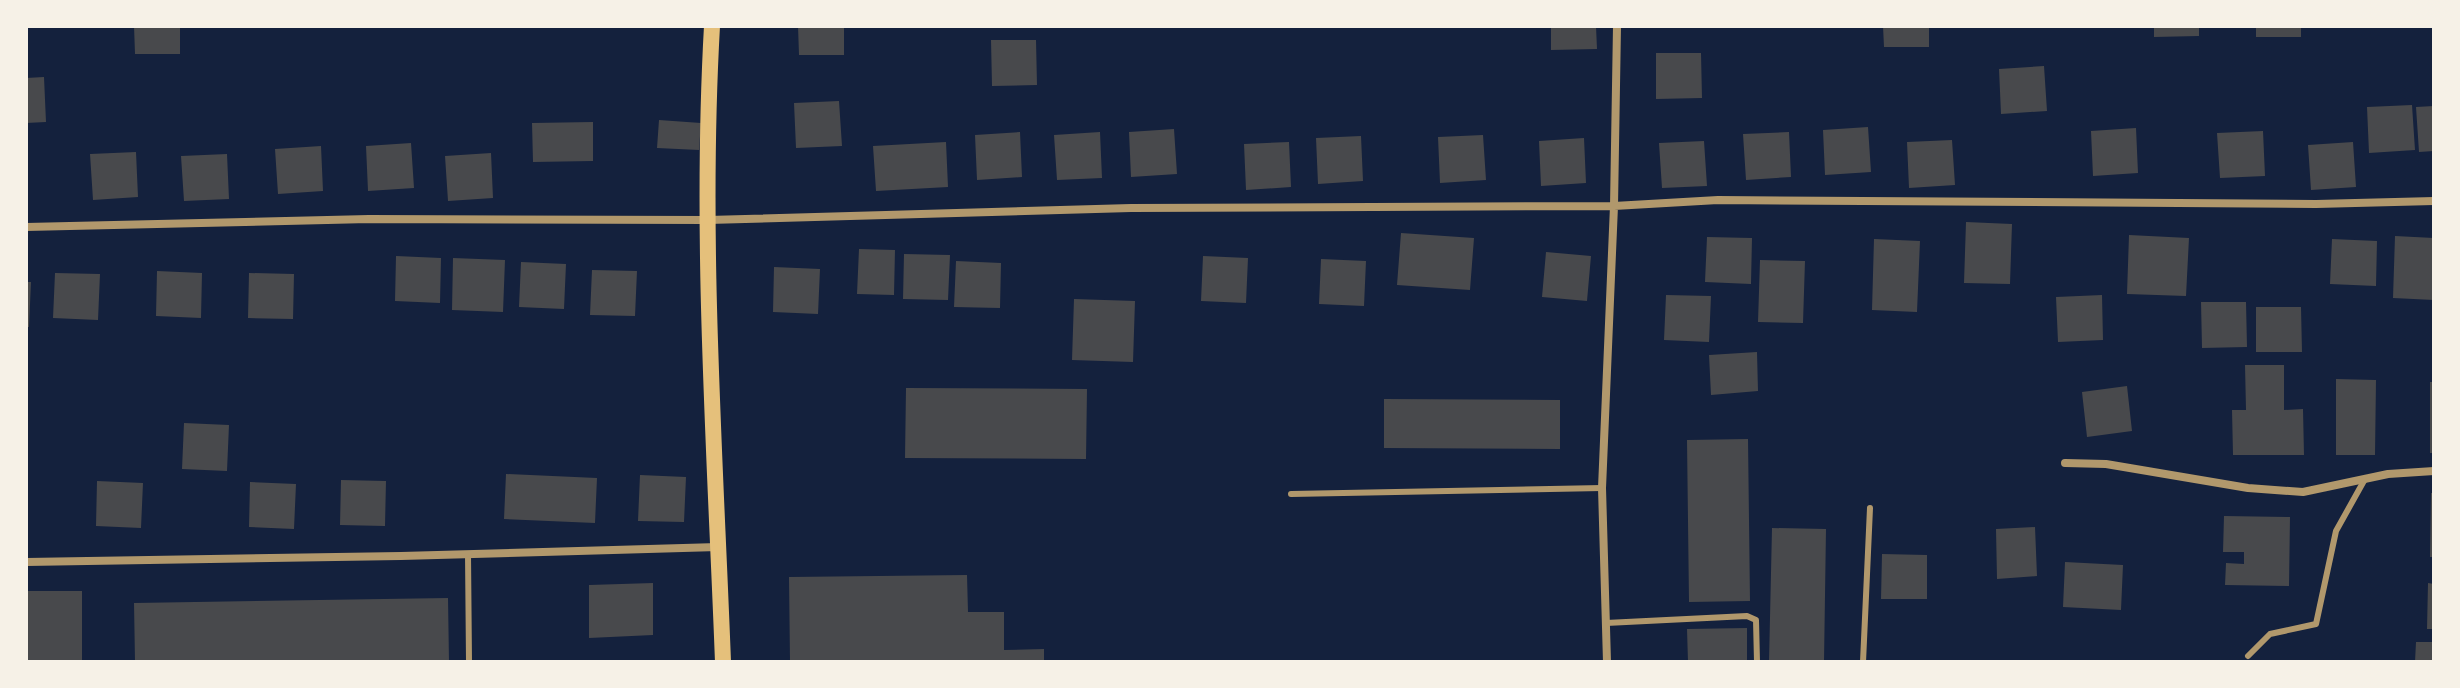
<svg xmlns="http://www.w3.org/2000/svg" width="2460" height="688" font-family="'Nunito Sans',sans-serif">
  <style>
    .building { fill: #48494c }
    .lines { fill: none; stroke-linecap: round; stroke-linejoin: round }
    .service { stroke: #b1986c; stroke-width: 6 }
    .minor { stroke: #b1986c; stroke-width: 8 }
    .secondary { stroke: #e5c07b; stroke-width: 16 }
  </style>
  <rect width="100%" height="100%" fill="#14213d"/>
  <path class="building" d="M134,26H180V54H135Z
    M798,26H844V55H799Z
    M1551,26H1596L1597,49L1551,50Z
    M1883,26H1929V47H1884Z
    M2154,26H2199V36L2154,37Z
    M2256,26H2301V37H2256Z
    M991,40H1036L1037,85L992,86Z
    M1656,53H1701L1702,98L1656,99Z
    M2044,66L2047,111L2001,114L1999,69Z
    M44,77L46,122L26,123V78Z
    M839,101L842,146L796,148L794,103Z
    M2412,105L2415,150L2369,153L2367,107Z
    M2434,106V151L2419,152L2416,107Z
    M659,120L701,123L699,150L657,148Z
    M593,122V161L533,162L532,123Z
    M1868,127L1871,172L1825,175L1823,130Z
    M2136,128L2138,173L2093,176L2091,131Z
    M1174,129L1177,174L1131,177L1129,132Z
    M2263,131L2265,176L2220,178L2217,133Z
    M1020,132L1022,177L977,180L975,135Z
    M1100,132L1102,178L1057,180L1054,135Z
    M1789,132L1791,177L1746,180L1743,134Z
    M1483,135L1486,180L1440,183L1438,137Z
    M1361,136L1363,181L1318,184L1316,138Z
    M1584,138L1586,183L1541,186L1539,141Z
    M1952,140L1955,185L1909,188L1907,142Z
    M1704,141L1707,186L1662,188L1659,143Z
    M946,142L948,187L876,191L873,146Z
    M1289,142L1291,187L1246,190L1244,144Z
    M2353,142L2356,187L2311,190L2308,145Z
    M411,143L414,188L368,191L366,146Z
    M321,146L323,191L278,194L275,149Z
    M136,152L138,197L93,200L90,154Z
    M491,153L493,198L448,201L445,156Z
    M227,154L229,199L184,201L181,156Z
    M1966,222L2012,224L2010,284L1964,283Z
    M1401,233L1474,238L1470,290L1397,285Z
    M2129,235L2189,238L2186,296L2127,294Z
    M2395,236L2434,238V300L2393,298Z
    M1707,237L1752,238L1751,284L1705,282Z
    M1874,239L1920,241L1917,312L1872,310Z
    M2332,239L2377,241L2376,286L2330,284Z
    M859,249L895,250L894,295L857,294Z
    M1546,252L1591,256L1587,301L1542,297Z
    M904,254L950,255L948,300L903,299Z
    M396,256L441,258L440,303L395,301Z
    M1203,256L1248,258L1246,303L1201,301Z
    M453,258L505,260L503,312L452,310Z
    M1321,259L1366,261L1364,306L1319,304Z
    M1760,260L1805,261L1803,323L1758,322Z
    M956,261L1001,263L1000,308L954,307Z
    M521,262L566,264L564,309L519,307Z
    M774,267L820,269L818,314L773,312Z
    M592,270L637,271L635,316L590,315Z
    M157,271L202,273L201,318L156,316Z
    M55,273L100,274L98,320L53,318Z
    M249,273L294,274L293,319L248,318Z
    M26,282H31L29,327H26Z
    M1666,295L1711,296L1709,342L1664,340Z
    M2102,295L2103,340L2058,342L2056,297Z
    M1074,299L1135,301L1133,362L1072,360Z
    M2201,302H2246L2247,347L2202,348Z
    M2256,307H2301L2302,352H2256Z
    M1757,352L1758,391L1711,395L1709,355Z
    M2245,365H2284V410L2303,409L2304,455H2233L2232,410H2246Z
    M2336,379L2376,380L2375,455H2336Z
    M2430,382H2434V453H2430Z
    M2127,386L2132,431L2087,437L2082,392Z
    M906,388L1087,389L1086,459L905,458Z
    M1384,399L1560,400V449L1384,448Z
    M184,423L229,425L227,471L182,469Z
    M1748,439L1750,601L1689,602L1687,440Z
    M506,474L597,478L595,523L504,519Z
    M640,475L686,477L684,522L638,521Z
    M341,480L386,481L385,526L340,525Z
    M97,481L143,483L141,528L96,526Z
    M250,482L296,484L294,529L249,527Z
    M2431,493H2434V557H2430Z
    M2224,516L2290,517L2289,586L2225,585L2226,563L2244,564V552H2223Z
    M2035,527L2037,576L1997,579L1996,529Z
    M1772,528L1826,529L1824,662H1769Z
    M1882,554L1927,555V599H1881Z
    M2065,562L2123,565L2121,610L2063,607Z
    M967,575L968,612H1004V650L1044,649V662H790L789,577Z
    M653,583V635L589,638V585Z
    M2428,583L2434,584V629H2427Z
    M26,591H82V662H26Z
    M448,598L449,662H135L134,603Z
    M1747,628V662H1688L1687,629Z
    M2416,642H2434V662H2415Z"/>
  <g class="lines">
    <path class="service" d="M1291,494L1602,488
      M468,554L469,662
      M1606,623L1747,616L1756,620L1757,662
      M2248,656L2270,634L2316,624L2336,531L2365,479
      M1863,662L1870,508"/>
    <path class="minor" d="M26,227L369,219L708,220L1131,208L1614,206L1718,200L2316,204L2434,201
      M2065,463L2106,464L2248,488L2303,492L2388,474L2434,471
      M26,562L401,556L718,547
      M1607,662L1602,488L1614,206L1617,26"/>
    <path class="secondary" d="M712,26C700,238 715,450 723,662"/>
  </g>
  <rect width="2460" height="688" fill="none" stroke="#f6f1e7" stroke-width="56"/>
</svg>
